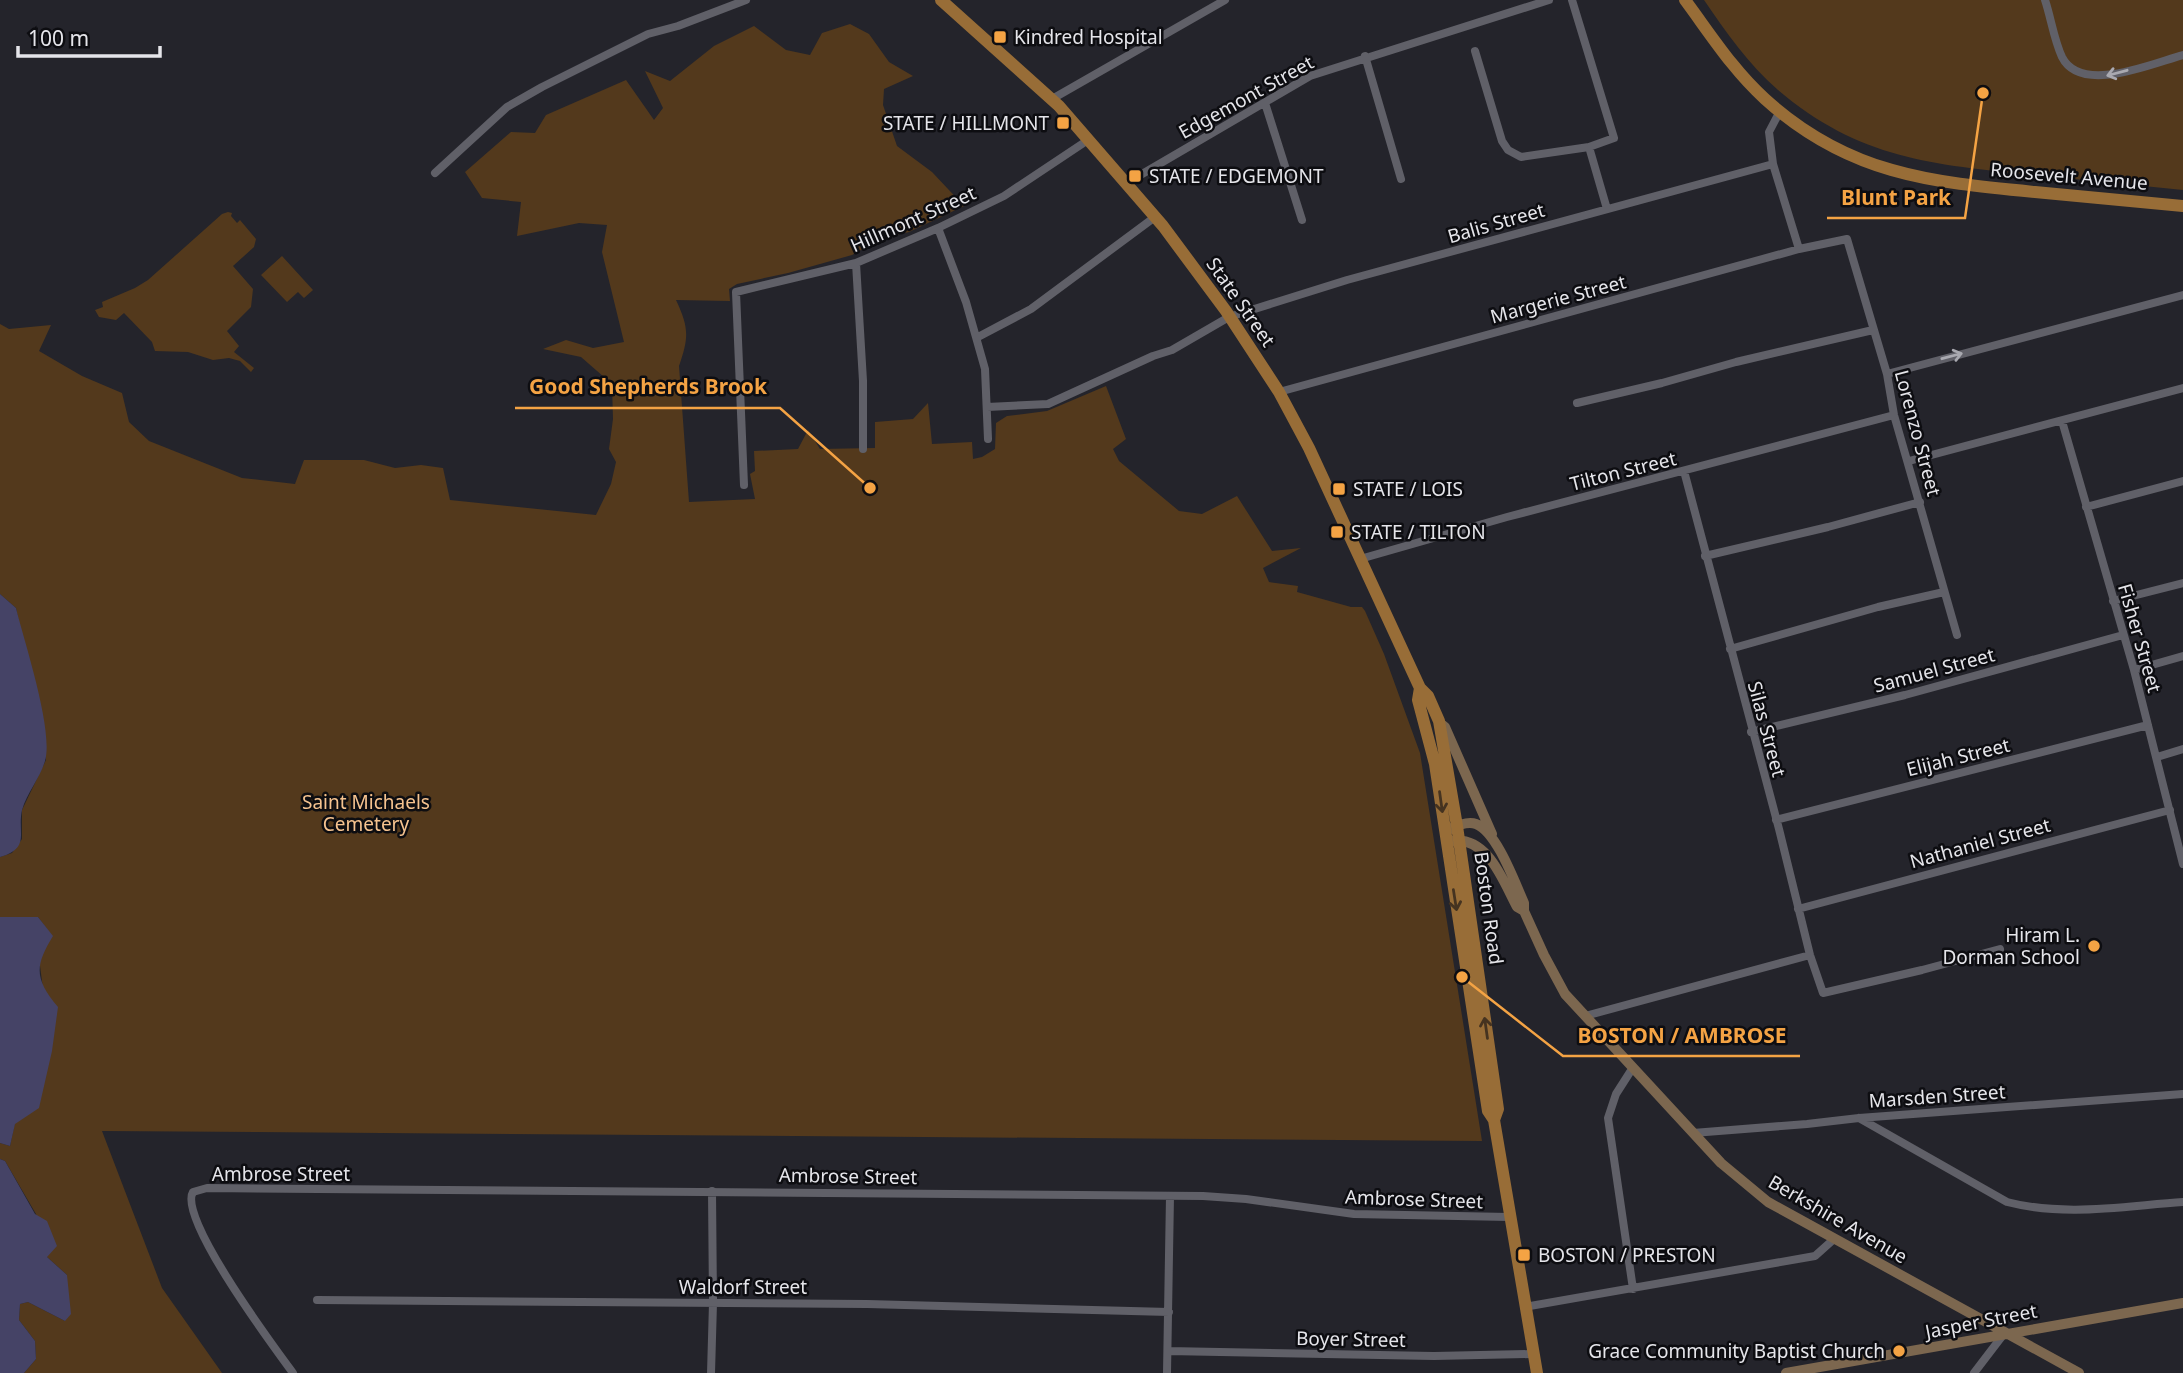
<svg xmlns="http://www.w3.org/2000/svg" width="2183" height="1373" font-family="'Noto Sans',sans-serif">
  <style>
    .green { fill: #53391c }
    .water { fill: #454366 }
    .lines { fill: none; stroke-linecap: round; stroke-linejoin: round }
    .minor { stroke: #606068; stroke-width: 8 }
    .secondary { stroke: #7c674f; stroke-width: 10 }
    .primary { stroke: #986d37; stroke-width: 12 }
    .oneway { stroke: #a9a9b0 }
    .oneway2 { stroke: #453320 }
    .poi-dot { fill: #f4a344; stroke: #0d0d11; stroke-width: 2.5 }
    .labels { text-anchor: middle; stroke-width: 5; stroke-linejoin: round; paint-order: stroke }
    .poi-label { font-size: 19px; fill: #e5e5ea; stroke: #0d0d11; text-anchor: start }
    .street-label { font-size: 19px; fill: #e5e5ea; stroke: #0d0d11 }
    .park-label { font-size: 19px; fill: #f6c38f; stroke: #0d0d11 }
    .leader { fill: none; stroke: #f4a344; stroke-width: 2.5 }
    .callout-dot { fill: #f4a344; stroke: #0d0d11; stroke-width: 2.5 }
    .callout-label { font-size: 21px; text-anchor: middle; font-weight: bold; fill: #f4a344; stroke: #0d0d11; stroke-width: 5; stroke-linejoin: round; paint-order: stroke }
  </style>
  <rect width="100%" height="100%" fill="#24242b"/>
  <path class="green" d="M1704,0H2183V190C2134,185 2084,180 2035,175C1934,165 1859,159 1778,90C1748,64 1726,32 1704,0Z
    M850,24L869,34L889,62L913,76L884,89L883,105L897,146L932,172L964,206L909,232L882,238L852,255L788,273L737,284L729,289L730,301L676,300C689,328 689,337 679,366L689,502L755,499L750,474L755,471L754,451L798,449L808,430L820,449L875,448V422L913,419L928,403L932,444L972,442L973,459L982,457L995,449L996,423L1007,416L1047,411L1106,386L1126,439L1113,449L1119,461L1179,511L1202,514L1237,496L1272,551L1301,548L1263,568L1269,582L1298,586L1297,592L1351,607H1362L1365,611L1384,654L1420,753L1482,1141L102,1131L162,1288L222,1373H24L36,1359L35,1341L19,1320L20,1304L28,1302L65,1321L67,1275L47,1257L36,1214L5,1161L0,1159V1143L10,1146L43,989L39,958L52,936L38,917H0V857L12,853L22,839V810L46,760L16,608L0,594V324L9,329L51,325L39,351L82,376L122,393L129,422L149,441L242,478L295,484L304,460H364L395,468L421,465L443,468L450,500L596,515L611,484L616,462L609,449L613,419L612,384L581,357L543,349L566,340L593,348L624,342L602,252L607,225L579,223L517,236L521,202L482,198L465,172L511,132L535,133L546,115L626,80L654,120L663,108L645,71L670,81L714,46L754,26L786,50L810,55L822,33Z
    M228,212L232,213L231,216L237,223L240,220L256,239L254,247L233,266L253,289L251,307L227,331L239,346L234,352L254,368L251,372L240,361L229,358L213,360L188,352L155,351L152,342L124,313L116,320L99,317L95,310L103,307L102,302L135,288L148,280L222,214Z
    M282,256L313,290L304,298L298,292L287,302L261,275Z"/>
  <path class="water" d="M0,594L16,608C24,641 54,731 45,761C40,778 27,793 22,810C17,833 31,848 0,857Z
    M0,917H38L53,936C34,967 35,979 58,1007L52,1051L39,1108L15,1124L10,1146L0,1143Z
    M0,1159L5,1161L35,1214L47,1221L57,1246L47,1257L67,1275L71,1314L65,1321L28,1302L20,1304L19,1320L35,1341L36,1359L24,1373H0Z"/>
  <g class="lines">
    <path class="minor" d="M1572,0L1614,138L1589,147
      M2045,0C2051,18 2054,40 2062,57C2081,95 2153,63 2183,55
      M1475,51L1502,141L1508,150L1521,157L1589,147L1607,209
      M1365,56L1401,179
      M1052,99L1225,0
      M1265,103L1302,220
      M1780,111L1769,132L1773,164L1799,249
      M435,173L507,107L542,87L648,34L678,26L746,0
      M1125,184L1310,76L1549,0
      M938,228L966,302L985,369L988,439
      M856,263L863,381V449
      M978,337L1031,309L1155,217
      M1887,374L2183,295
      M1279,392L1799,249L1847,239L1887,374L1894,415L1957,635
      M1577,403L1662,383L1736,362L1873,330
      M987,407L1048,404L1153,356L1172,350L1229,317L1347,280L1773,164
      M2062,421L2134,670L2183,864
      M1909,461L2183,388
      M1684,471L1779,829L1810,955L1823,993L1922,970L2000,949
      M744,485L736,292L856,263L938,228L1004,196L1088,140
      M2086,507L2183,481
      M1705,556L1828,527L1920,502
      M1360,559L1507,517L1894,415
      M2113,601L2183,583
      M1730,649L1878,607L1944,592
      M2134,670L2183,656
      M1751,732L1905,695L2123,635
      M2157,757L2183,749
      M1776,820L2148,725
      M1798,909L2170,810
      M1585,1016L1810,955
      M1632,1069L1616,1094L1608,1118L1633,1289
      M1859,1118L2007,1202C2065,1217 2124,1206 2183,1202
      M1693,1133L1807,1124L1859,1118L2183,1094
      M317,1300L867,1304L1169,1312
      M1524,1307L1815,1256L1834,1239
      M1168,1351L1434,1356L1532,1354
      M293,1373C274,1347 177,1217 193,1192L207,1188L1203,1196L1246,1199L1354,1214L1509,1217
      M711,1373L713,1303L712,1191
      M1167,1373L1170,1196
      M1974,1373L2003,1335"/>
    <path class="secondary" d="M1439,722L1445,727L1492,834
      M1450,829C1458,825 1468,821 1476,824C1497,832 1515,883 1524,903V911L1544,955L1565,994L1721,1163L1768,1202L2079,1373
      M1452,841C1488,836 1503,881 1517,907L1524,911
      M1786,1373L2183,1303"/>
    <path class="primary" d="M941,0L1059,106L1163,226L1226,311L1279,392L1309,448L1420,688L1428,696L1439,721L1457,826L1498,1109L1494,1120
      M1685,0C1711,35 1733,70 1765,99C1848,174 1929,182 2035,192C2084,197 2134,201 2183,206
      M1420,688L1418,700L1435,764L1488,1111L1494,1120L1537,1373"/>
  </g>
  <defs><path id="oneway-shaft" d="M-6 0H5M1.5-3L5.5 0L1.5 3" fill="none" stroke-width="1.6" stroke-linecap="round" stroke-linejoin="round" transform="scale(1.75)"/></defs>
  <g class="oneway">
    <use href="#oneway-shaft" transform="translate(2117 73) rotate(165)"/>
    <use href="#oneway-shaft" transform="translate(1952 356) rotate(-15)"/>
  </g>
  <g class="oneway2">
    <use href="#oneway-shaft" transform="translate(1441 802) rotate(82)"/>
    <use href="#oneway-shaft" transform="translate(1455 900) rotate(81)"/>
    <use href="#oneway-shaft" transform="translate(1486 1028) rotate(-98)"/>
  </g>
  <g class="poi-dot">
    <rect x="993" y="30" width="14" height="14" rx="3.5"/>
    <rect x="1056" y="116" width="14" height="14" rx="3.5"/>
    <rect x="1128" y="169" width="14" height="14" rx="3.5"/>
    <rect x="1332" y="482" width="14" height="14" rx="3.5"/>
    <rect x="1330" y="525" width="14" height="14" rx="3.5"/>
    <circle cx="2094" cy="946" r="7"/>
    <rect x="1517" y="1248" width="14" height="14" rx="3.5"/>
    <circle cx="1899" cy="1351" r="7"/>
  </g>
  <g class="labels">
    <g class="poi-label">
      <text x="1014" y="44">Kindred Hospital</text>
      <text x="1049" y="130" text-anchor="end">STATE / HILLMONT</text>
      <text x="1149" y="183">STATE / EDGEMONT</text>
      <text x="1353" y="496">STATE / LOIS</text>
      <text x="1351" y="539">STATE / TILTON</text>
      <text x="2080" y="942" text-anchor="end">Hiram L.<tspan x="2080" dy="22">Dorman School</tspan></text>
      <text x="1538" y="1262">BOSTON / PRESTON</text>
      <text x="1885" y="1358" text-anchor="end">Grace Community Baptist Church</text>
    </g>
    <g class="street-label">
      <text transform="translate(1246 97) rotate(-29)" y="7">Edgemont Street</text>
      <text transform="translate(2069 176) rotate(5)" y="7">Roosevelt Avenue</text>
      <text transform="translate(913 219) rotate(-24)" y="7">Hillmont Street</text>
      <text transform="translate(1496 223) rotate(-16)" y="7">Balis Street</text>
      <text transform="translate(1558 299) rotate(-15)" y="7">Margerie Street</text>
      <text transform="translate(1241 302) rotate(55)" y="7">State Street</text>
      <text transform="translate(1918 433) rotate(75)" y="7">Lorenzo Street</text>
      <text transform="translate(1623 471) rotate(-14)" y="7">Tilton Street</text>
      <text transform="translate(2140 638) rotate(74)" y="7">Fisher Street</text>
      <text transform="translate(1934 670) rotate(-15)" y="7">Samuel Street</text>
      <text transform="translate(1767 729) rotate(75)" y="7">Silas Street</text>
      <text transform="translate(1958 757) rotate(-14)" y="7">Elijah Street</text>
      <text transform="translate(1980 843) rotate(-15)" y="7">Nathaniel Street</text>
      <text transform="translate(1489 908) rotate(82)" y="7">Boston Road</text>
      <text transform="translate(1937 1096) rotate(-4)" y="7">Marsden Street</text>
      <text x="281" y="1181">Ambrose Street</text>
      <text transform="translate(848 1176) rotate(1)" y="7">Ambrose Street</text>
      <text transform="translate(1414 1199) rotate(2)" y="7">Ambrose Street</text>
      <text transform="translate(1838 1219) rotate(30)" y="7">Berkshire Avenue</text>
      <text x="743" y="1294">Waldorf Street</text>
      <text transform="translate(1981 1321) rotate(-11)" y="7">Jasper Street</text>
      <text transform="translate(1351 1339) rotate(1)" y="7">Boyer Street</text>
    </g>
    <g class="park-label">
      <text x="366" y="809">Saint Michaels<tspan x="366" dy="22">Cemetery</tspan></text>
    </g>
  </g>
  <path class="leader" d="M1983 93L1965 218H1827M870 488L780 408H515M1462 977L1563 1056H1800"/>
  <g class="callout-dot">
    <circle cx="1983" cy="93" r="7"/>
    <circle cx="870" cy="488" r="7"/>
    <circle cx="1462" cy="977" r="7"/>
  </g>
  <g class="callout-label">
    <text x="1896" y="205">Blunt Park</text>
    <text x="648" y="394">Good Shepherds Brook</text>
    <text x="1682" y="1043">BOSTON / AMBROSE</text>
  </g>
  <path d="M18 46v10h142v-10" fill="none" stroke="#e5e5ea" stroke-width="3.5"/>
  <text x="28" y="46" font-size="21" fill="#e5e5ea" stroke="#0d0d11" stroke-width="5" paint-order="stroke">100 m</text>
</svg>
